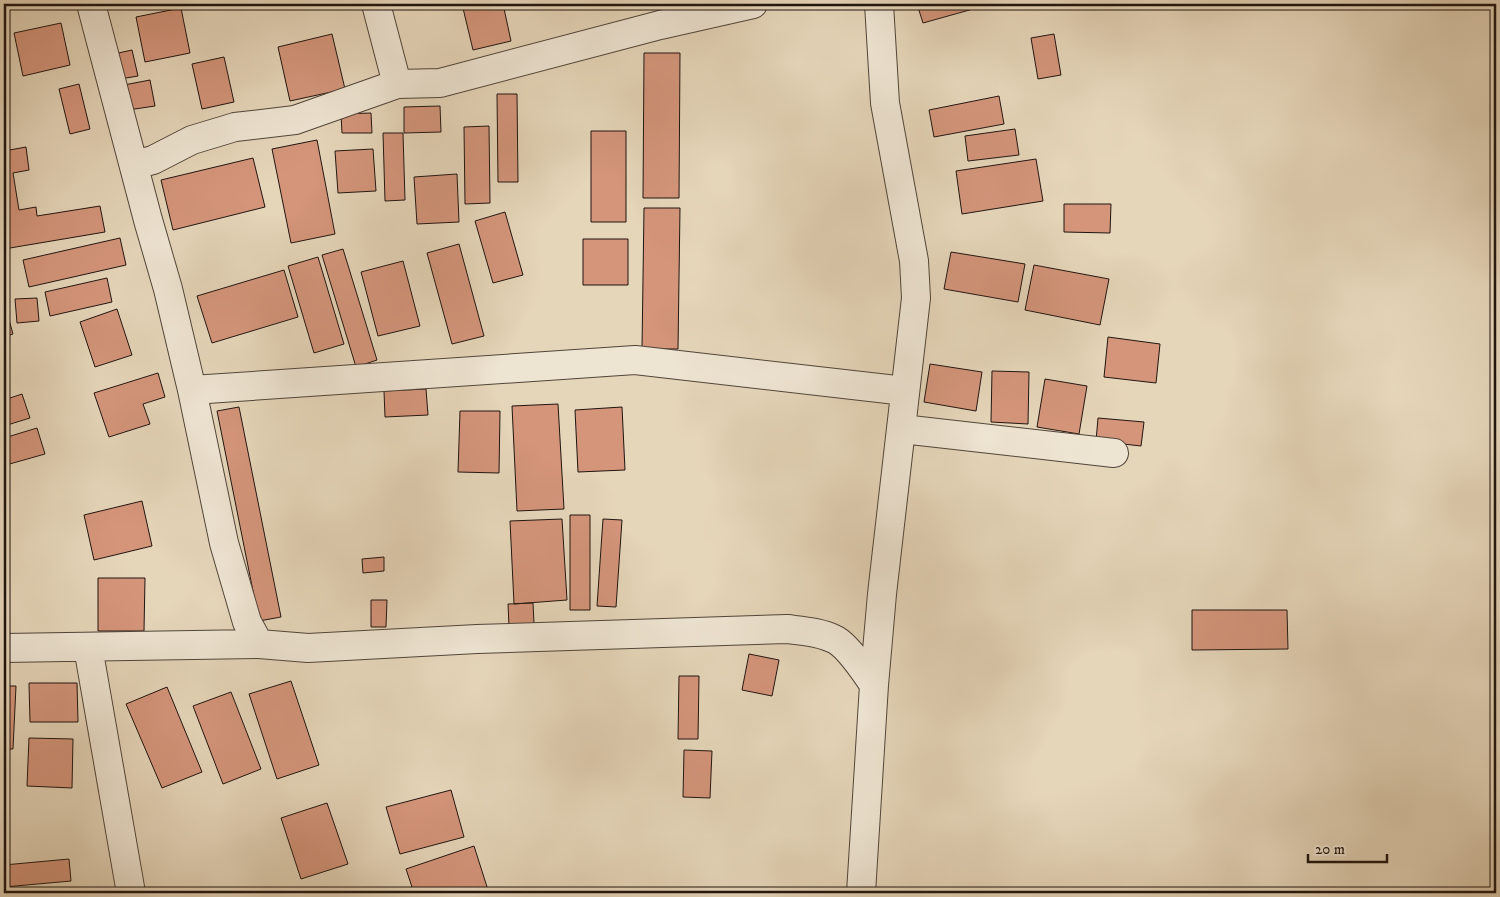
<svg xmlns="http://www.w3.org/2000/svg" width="1500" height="897" font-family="'IM FELL DW Pica',serif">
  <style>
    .building { fill: #d4957b; stroke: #20150f }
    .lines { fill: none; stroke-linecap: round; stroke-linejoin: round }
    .minor-casing { stroke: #51453a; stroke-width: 30 }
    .minor { stroke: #eee4d2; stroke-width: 28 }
  </style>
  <rect width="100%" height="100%" fill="#e5d5b9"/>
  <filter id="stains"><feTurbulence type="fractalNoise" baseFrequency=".004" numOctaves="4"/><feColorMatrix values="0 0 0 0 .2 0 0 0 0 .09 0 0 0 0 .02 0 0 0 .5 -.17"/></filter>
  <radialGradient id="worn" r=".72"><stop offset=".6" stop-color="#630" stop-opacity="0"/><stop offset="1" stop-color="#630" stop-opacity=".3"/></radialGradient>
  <path class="building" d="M462,4H503L511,41L473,50Z
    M917,4H991L923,23Z
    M181,8L190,53L145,62L136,17Z
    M61,23L70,65L23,76L14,33Z
    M332,34L345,89L290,101L278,47Z
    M1054,34L1061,75L1038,79L1031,38Z
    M132,50L138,76L120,79L114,54Z
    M644,53H680L679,198H643Z
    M224,57L234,102L202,109L192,64Z
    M150,80L155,106L128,110L124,85Z
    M79,84L90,129L70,134L59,89Z
    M497,94H517L518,182H498Z
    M999,96L1004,124L934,137L929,110Z
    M440,106L441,132L404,133V107Z
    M371,113L372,133H342L341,114Z
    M489,126L490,203L465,204L464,127Z
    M1015,129L1019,155L968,161L965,136Z
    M591,131H626V222H591Z
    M383,133H403L405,200L385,201Z
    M317,140L335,234L291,243L272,149Z
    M26,147L29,170L13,173L19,210L36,207L37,216L100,206L105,232L4,249V151Z
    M373,149L376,191L338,193L335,151Z
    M253,158L265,207L173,230L161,180Z
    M1036,159L1043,201L962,214L956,171Z
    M457,174L459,222L417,224L414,177Z
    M1064,204H1111L1110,233L1064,232Z
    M644,208H680L678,349H642Z
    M505,212L523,275L493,283L475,221Z
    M120,238L126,265L29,287L23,260Z
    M583,239H628V285H583Z
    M459,244L484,336L452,344L427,253Z
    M343,249L377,360L356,367L322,255Z
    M951,252L1025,264L1018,302L944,289Z
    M318,257L344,344L314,353L288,266Z
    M403,261L420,326L378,336L361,272Z
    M1034,265L1109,279L1100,325L1025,310Z
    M284,270L298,317L212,343L197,296Z
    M107,278L112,302L50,316L45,292Z
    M37,298L39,321L17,323L15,299Z
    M6,309L13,334L4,337V310Z
    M117,309L132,355L95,367L80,322Z
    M1108,337L1160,344L1156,383L1104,377Z
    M930,364L982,372L976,411L924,402Z
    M992,371L1029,372L1028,424L991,422Z
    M158,373L165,397L143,404L150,424L109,437L94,393Z
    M1045,379L1087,386L1079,434L1037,427Z
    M426,389L428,415L385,417L384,391Z
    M22,394L30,418L4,426V400Z
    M558,404L564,509L517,511L512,406Z
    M239,407L281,617L259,621L217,411Z
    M622,407L625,470L578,472L575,410Z
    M460,411H500L499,473L458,472Z
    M1098,418L1144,422L1141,446L1096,441Z
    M37,428L45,454L6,465L4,458V438Z
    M142,501L152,546L94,560L84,515Z
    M570,515H590V610H570Z
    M562,519L567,600L514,604L510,521Z
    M603,519L622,520L616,607L597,606Z
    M384,557V571L363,573L362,559Z
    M98,578H145L144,631H98Z
    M371,600H387L386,627H371Z
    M533,603L534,624L509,626L508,604Z
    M1192,610H1287L1288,649L1192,650Z
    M749,654L779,660L772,696L742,690Z
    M679,676H699L698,739H678Z
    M291,681L319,765L277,779L249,694Z
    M29,683H77L78,722H30Z
    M4,686H16L13,749H4Z
    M167,687L202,772L162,788L126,704Z
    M231,692L261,769L223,784L193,706Z
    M29,738L73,739L72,788L27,786Z
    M684,750L712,751L710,798L683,797Z
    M4,756H7L6,802H4Z
    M451,790L464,837L400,854L386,807Z
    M327,803L348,864L301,879L281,818Z
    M474,846L488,890L478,893H414L406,869Z
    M69,859L71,881L4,887V865Z
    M77,889V893H4V892Z"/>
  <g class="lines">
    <g class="minor-casing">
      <path id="minor" d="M91,4L148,220L168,289L192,390L224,543L247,622L259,644
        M376,4L397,84
        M134,165L153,160L192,140L235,127L295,120L397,84L440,83L660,25L753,4
        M192,390L635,360L905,391
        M902,429L1114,453
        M88,647L131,893
        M4,648L259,644L308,648L477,639L787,629C803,631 821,632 836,640C848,647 866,673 874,685
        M861,893L874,685L882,594L916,298L914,261L885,103L879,4"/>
    </g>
    <use href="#minor" class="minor"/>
  </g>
  <rect width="1500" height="897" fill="none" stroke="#e5d5b9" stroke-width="20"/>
  <rect x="5" y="5" width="1490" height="887" fill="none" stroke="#20150f" stroke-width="2.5"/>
  <rect x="10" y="10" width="1480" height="877" fill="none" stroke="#20150f"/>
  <path d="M1308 854v8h79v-8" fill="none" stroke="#20150f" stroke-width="2.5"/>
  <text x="1315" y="854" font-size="15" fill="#20150f" stroke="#eee4d2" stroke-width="4" paint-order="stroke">20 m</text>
  <rect width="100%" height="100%" filter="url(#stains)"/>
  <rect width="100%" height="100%" fill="url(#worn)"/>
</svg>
